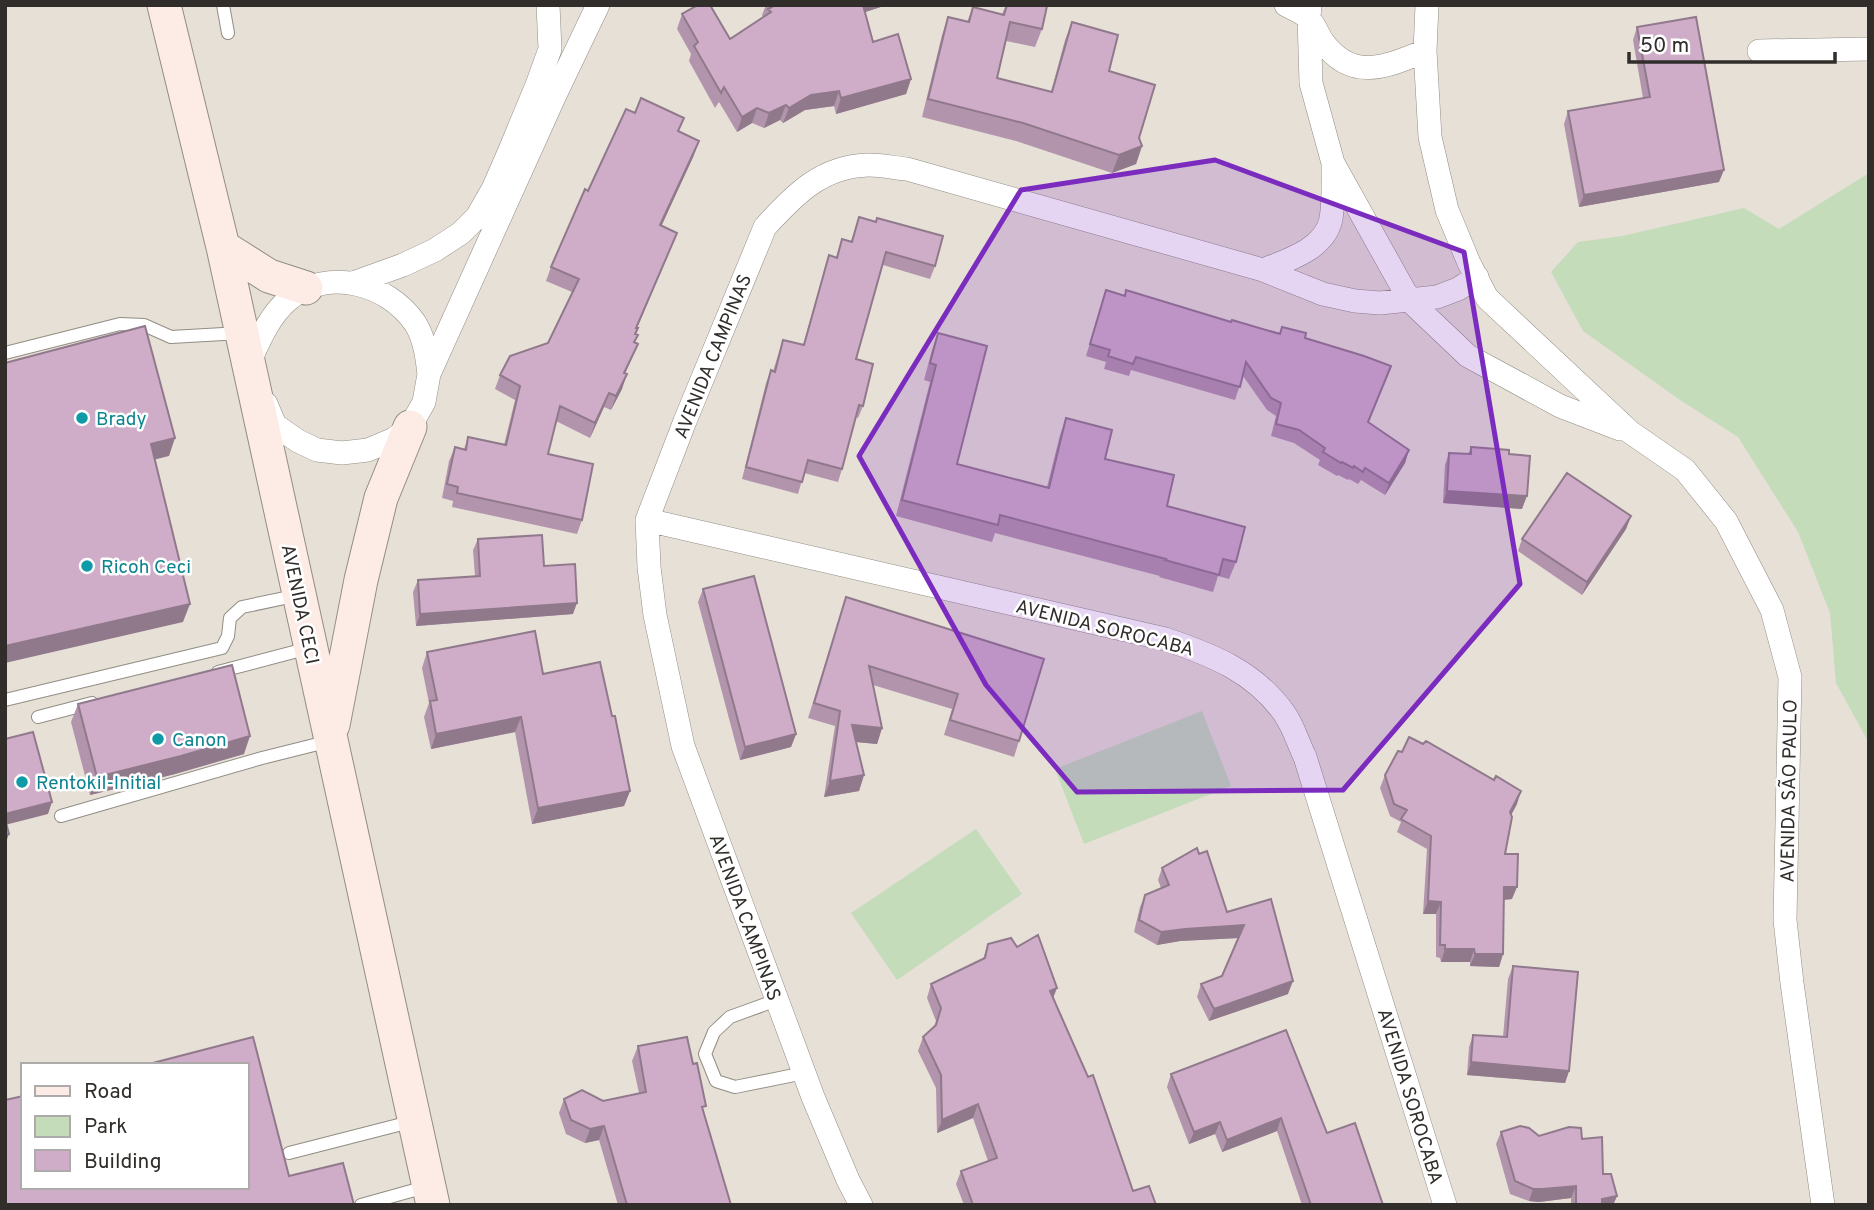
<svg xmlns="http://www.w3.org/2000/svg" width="1874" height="1210" font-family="Overpass,sans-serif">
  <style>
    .green { fill: #c5dcbb }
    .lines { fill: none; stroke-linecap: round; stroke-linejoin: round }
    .lane-casing { stroke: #928d84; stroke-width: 14 }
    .street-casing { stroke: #928d84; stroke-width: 24 }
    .secondary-casing { stroke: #928d84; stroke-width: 35 }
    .lane { stroke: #fff; stroke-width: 12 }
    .street { stroke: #fff; stroke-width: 23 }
    .secondary { stroke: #fdece6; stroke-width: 33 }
    .wall { fill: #b295ac }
    .shaded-wall { fill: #91798c }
    .building { fill: #cfadc8; stroke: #91798c; stroke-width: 2 }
    .marked { fill: #7b2cbf; fill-opacity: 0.2; stroke: #7b2cbf; stroke-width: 5; stroke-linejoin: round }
    .culture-dot { fill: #0f9aa8; stroke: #fff; stroke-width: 2.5 }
    .labels { text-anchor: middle; stroke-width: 5; stroke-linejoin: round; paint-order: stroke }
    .street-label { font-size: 19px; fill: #302d2a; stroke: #fff }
    .culture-label { font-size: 19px; fill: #0d838f; stroke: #fff; text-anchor: start }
  </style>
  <rect width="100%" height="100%" fill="#e6e0d7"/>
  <path class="green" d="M1869,173V743L1836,683L1830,613L1798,532L1738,437L1680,400L1583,331L1551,272L1578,242L1622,236L1744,208L1779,229Z
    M1202,711L1231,786L1084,844L1055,769Z
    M976,829L1022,894L897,980L851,913Z"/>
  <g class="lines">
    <g class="lane-casing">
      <path id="lane" d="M223,5L228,33
        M5,353L120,324L144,325L171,337L241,333
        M218,672L309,648
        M5,700L222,648L228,636L230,618L242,607L299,595
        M38,717L92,703
        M61,816L262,758L330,741
        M777,1000L730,1017L714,1032L705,1054L716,1081L735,1087L804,1073
        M289,1153L414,1121
        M361,1205L429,1186"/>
    </g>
    <g class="street-casing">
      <path id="street" d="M1286,5C1293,9 1304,13 1309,19C1315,25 1318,35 1323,42C1352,82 1386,67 1425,51
        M1310,5L1309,17L1311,83L1333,163L1410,301L1468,356L1560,406L1620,429
        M1427,5L1425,51L1430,137L1447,210L1469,263L1487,298L1630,432L1685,470L1726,521L1772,610L1790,677L1785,920L1792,983L1823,1205
        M1759,51L1869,49
        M1263,270C1288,260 1325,249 1331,219C1334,201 1333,181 1333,163
        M353,283L403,265L435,250L461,233L477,217L493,189L510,150L537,85L550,49L548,5
        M250,366L249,363C259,341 269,316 288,300C328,267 387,283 415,323C425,339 427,357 429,374
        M266,404L275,425L298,441L317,450L342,453L368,450L394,439L410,427L424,402L429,374L555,95L598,5
        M647,520L1165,639C1212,655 1254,671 1284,713C1293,725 1298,743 1305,757L1445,1205
        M861,1205L848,1180L813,1097L683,746L655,615L649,567L647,520L685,421L765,227C795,194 822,166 869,165C882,165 895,168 907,169L1263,270L1323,294L1355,301L1380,303L1437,297L1458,289L1477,277"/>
    </g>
    <g class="secondary-casing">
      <path id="secondary" d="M164,5L223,247L433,1205
        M223,247L269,276L306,288
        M333,725L361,580L381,498L410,427"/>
    </g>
    <use href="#lane" class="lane"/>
    <use href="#street" class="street"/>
    <use href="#secondary" class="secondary"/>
  </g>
  <path class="wall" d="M766,5H887L865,12L873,42L911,79L906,94L836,114L834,106L805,110L783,123L780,120L764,128L752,123L737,132L719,102L715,108L689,61L691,54L677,29L682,14L730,39L763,17L762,15Z
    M1006,5H1044L1042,29L1035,47L1006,41L997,78L1051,92L1065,40L1072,22L1109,71L1139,138L1142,146L1136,164L1112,173L1016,141L922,117L942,35L948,17L967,22L973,7L1002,14Z
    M1637,27L1719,182L1579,207L1564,124L1568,111L1643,98L1633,40Z
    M679,131L694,155L661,226L677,233L637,328L635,334L638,335L635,343L638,344L625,374L622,389L611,410L604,407L590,438L556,421L548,454L582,520L577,534L452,507L453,501L442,498L449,461L455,447L464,449L468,437L504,445L515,400L495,389L500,375L548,343L572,292L546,281L551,267L588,191Z
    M859,217L935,266L930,279L883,265L856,359L863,406L858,418L856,417L842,469L838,482L804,473L798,494L742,479L766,383L771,370L773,371L783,340L803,345L829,255L836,257L842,239L851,241Z
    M1106,290L1125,296L1231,322L1305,338L1369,423L1409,450L1405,463L1385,495L1361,480L1358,484L1349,479L1348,480L1338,475L1337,476L1318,465L1320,460L1294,443L1271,436L1276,416L1267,410L1243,376L1235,400L1131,370L1129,376L1104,369L1106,362L1086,356Z
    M938,333L957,464L1047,487L1060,435L1066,418L1105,459L1167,506L1236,562L1229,579L1218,576L1213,592L1159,577L1160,576L995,533L992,542L896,516L930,382L924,380L932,350Z
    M1471,447L1509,454L1522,509L1443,503L1445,465L1449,453L1468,454Z
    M1631,516L1626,529L1582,595L1518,551L1522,539Z
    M478,539L544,566L573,614L416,626L413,592L418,580L475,576L473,550Z
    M703,589L796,734L791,747L740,760L698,602Z
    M846,597L1019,741L1014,757L944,735L952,709L873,685L882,728L877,744L856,742L864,775L859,791L824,797L835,726L808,718Z
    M427,652L543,674L612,716L630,791L624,806L532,824L515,732L431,749L424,717L429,703L422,668Z
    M78,704L244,754L175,774L90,795L71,722Z
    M1385,775L1517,804L1511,814L1505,854L1512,899L1504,900L1503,954L1499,967L1470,966V962H1441L1440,958L1436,957V914H1423L1427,849L1397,832L1401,822L1390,816L1380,788Z
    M1199,854L1227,912L1288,994L1209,1021L1197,997L1201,984L1222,976L1238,938L1180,941L1157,945L1134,932L1140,907L1145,895L1161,888L1158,880L1162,868Z
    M988,944L1017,947L1053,997L1133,1191L1156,1205H964L956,1184L961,1171L988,1161L973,1118L937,1133L936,1088L918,1051L923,1037L934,1027L936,1021L927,998L931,984L983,959Z
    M1513,966L1569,1071L1565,1083L1467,1075L1469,1047L1473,1035L1503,1037L1508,979Z
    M638,1046L693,1064L703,1112L731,1205H618L599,1140L585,1143L566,1134L559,1113L564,1099L603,1101L639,1093L632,1061Z
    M1171,1074L1327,1133L1383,1205H1302L1277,1131L1222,1152L1215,1134L1189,1144L1167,1087Z
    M1501,1132L1539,1136L1582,1139L1617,1196L1613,1205H1571V1198L1539,1202L1529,1201L1510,1194L1496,1144Z"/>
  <path class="shaded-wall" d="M859,5H887L856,15Z
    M911,79L906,94L836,114L841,98Z
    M839,91L834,106L805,110L783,123L789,108L811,95Z
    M786,105L780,120L764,128L769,113Z
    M757,108L752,123L737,132L742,117Z
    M699,141L694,155L655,240L660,225Z
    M1142,146L1136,164L1112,173L1119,155Z
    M1724,170L1719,182L1579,207L1584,195Z
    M677,233L671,247L631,342L636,328Z
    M627,374L622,389L611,410L616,396Z
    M609,393L604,407L590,438L595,423Z
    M175,438L169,456L145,462L151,444Z
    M1409,450L1405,463L1385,495L1389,483Z
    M1447,491L1527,496L1522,509L1443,503Z
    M1631,516L1626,529L1582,595L1587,582Z
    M577,603L573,614L416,626L420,614Z
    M190,604L183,622L5,663V646Z
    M521,717L515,732L431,749L436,734Z
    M852,725L882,728L877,744L846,741Z
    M796,734L791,747L740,760L745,747Z
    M250,736L244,754L175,774L90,795L97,777Z
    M864,775L859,791L824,797L830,781Z
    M630,791L624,806L532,824L538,808Z
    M1521,791L1517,804L1506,825L1510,812Z
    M52,802L48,814L5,825V814Z
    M9,834L5,845V835Z
    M1504,887H1517L1512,899L1499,900Z
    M1428,901L1441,902L1436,914H1423Z
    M1244,925L1239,938L1180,941L1157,945L1161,932L1185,929Z
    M1445,949H1474L1470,962H1441Z
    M1475,954H1503L1499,967L1470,966Z
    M1293,981L1288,994L1209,1021L1214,1009Z
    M1057,988L1052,1001L1050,991Z
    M1471,1062L1569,1071L1565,1083L1467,1075Z
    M978,1104L973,1118L937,1133L942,1120Z
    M1281,1118L1277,1131L1222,1152L1227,1140Z
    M1220,1122L1215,1134L1189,1144L1194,1132Z
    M604,1126L599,1140L585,1143L590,1129Z
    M1576,1186L1571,1198L1539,1202L1529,1201L1533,1189Z
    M1617,1196L1613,1205H1600L1602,1199Z"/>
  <path class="building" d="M698,5H710L730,39L771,12L768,9L772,7L771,5H863L873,42L898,34L911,79L841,98L839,91L811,95L789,108L786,105L769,113L757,108L742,117L724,87L721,93L694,46L698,42L682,14Z
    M1007,5L1047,6L1042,29L1010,22L997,78L1052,92L1072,22L1118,35L1109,71L1155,85L1139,138L1142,146L1119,155L1023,123L928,99L948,17L969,22L973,7L1004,15Z
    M1696,17L1724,170L1584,195L1568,111L1650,97L1637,27Z
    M641,98L684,118L678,131L699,141L660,225L677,233L636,328H638L635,334L638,335L634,342L638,344L624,373L627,374L616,396L609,393L595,423L560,406L548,454L593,464L582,520L457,493L458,487L447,484L455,447L466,450L468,437L506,445L520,386L500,375L510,356L548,343L579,279L551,267L585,189L588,191L626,109L635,113Z
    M859,217L876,222L877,218L943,236L935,266L886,252L856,359L873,364L863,406L859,405L842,469L808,460L802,482L746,467L771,370L775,372L783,340L804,345L829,255L837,258L842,239L852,242Z
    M1106,290L1125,296L1126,290L1231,322L1232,320L1280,334L1282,327L1306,333L1305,338L1364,356L1391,366L1368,422L1409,450L1389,483L1365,468L1363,472L1354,466L1353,468L1342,462L1341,463L1323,452L1325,448L1299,430L1276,424L1281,403L1271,398L1246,362L1240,387L1136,357L1133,364L1108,356L1110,350L1090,344Z
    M145,326L175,438L151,444L190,604L5,646V363Z
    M938,333L987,346L957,464L1049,488L1066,418L1112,430L1105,459L1174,475L1167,506L1245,527L1236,562L1223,559L1219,575L1165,560L1166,559L1000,515L998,525L902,500L936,365L930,363Z
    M1471,447L1509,450V454L1530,456L1527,496L1447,491L1449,453L1471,454Z
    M1567,473L1631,516L1587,582L1522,539Z
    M542,535L544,566L575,564L577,603L420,614L418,580L480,576L478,539Z
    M754,576L796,734L745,747L703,589Z
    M846,597L1044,659L1019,741L950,720L958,694L869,666L882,728L852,725L864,775L830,781L840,711L814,703Z
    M535,631L543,674L600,662L612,716H615L630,791L538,808L521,717L436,734L430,701L437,700L427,652Z
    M232,665L250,736L181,756L97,777L78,704Z
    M33,732L52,802L5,814V739Z
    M1409,737L1423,744L1426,741L1494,780L1496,776L1521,791L1510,812L1512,817L1505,854H1518L1517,887H1504L1503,954H1475L1474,949H1445V945H1440L1441,902L1428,901L1431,836L1401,819L1407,810L1394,804L1385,775L1398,751L1402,752Z
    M5,819L9,834L5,835Z
    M1197,848L1199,854L1207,851L1227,912L1271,899L1293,981L1214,1009L1201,984L1222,976L1244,925L1185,929L1161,932L1139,920L1145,895L1169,885L1162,868Z
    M1038,935L1057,988L1050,991L1088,1077L1093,1075L1133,1191L1149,1186L1156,1205H973L961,1171L997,1158L978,1104L942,1120L941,1075L923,1037L936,1025L941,1008L931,984L985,958L988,944L1011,938L1017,947Z
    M1513,966L1578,972L1569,1071L1471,1062L1473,1035L1507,1037Z
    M1286,1030L1327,1133L1355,1123L1383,1205H1311L1281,1118L1227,1140L1220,1122L1194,1132L1171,1074Z
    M253,1037L289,1176L343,1163L354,1205H5V1100L23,1096V1187H247V1065H145Z
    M687,1037L693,1064L697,1063L706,1106L702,1107L731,1205H627L604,1126L590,1129L571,1120L564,1099L582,1090L603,1101L646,1092L638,1046Z
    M1520,1126L1529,1128L1539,1136L1569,1127L1581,1128L1582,1139L1602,1137L1603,1174H1611L1617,1196L1602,1199V1205H1576V1186L1543,1189H1533L1515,1181L1501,1132Z"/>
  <path class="marked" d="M1215,160L1464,252L1520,584L1343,790L1077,792L986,685L859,456L1021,190Z"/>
  <g class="culture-dot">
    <circle cx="82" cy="418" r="7"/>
    <circle cx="87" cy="566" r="7"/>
    <circle cx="158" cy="739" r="7"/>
    <circle cx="22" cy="782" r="7"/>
  </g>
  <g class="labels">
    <g class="street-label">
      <text transform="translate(712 356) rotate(-68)" y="7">AVENIDA CAMPINAS</text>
      <text transform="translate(301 604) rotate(78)" y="7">AVENIDA CECI</text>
      <text transform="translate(1105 627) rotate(14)" y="7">AVENIDA SOROCABA</text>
      <text transform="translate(1788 791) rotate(-89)" y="7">AVENIDA SÃO PAULO</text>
      <text transform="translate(746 917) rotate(70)" y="7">AVENIDA CAMPINAS</text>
      <text transform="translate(1411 1096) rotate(73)" y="7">AVENIDA SOROCABA</text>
    </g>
    <g class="culture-label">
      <text x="96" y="425">Brady</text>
      <text x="101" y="573">Ricoh Ceci</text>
      <text x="172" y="746">Canon</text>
      <text x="36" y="789">Rentokil-Initial</text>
    </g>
  </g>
  <rect width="1874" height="1210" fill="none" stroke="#302d2a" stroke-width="14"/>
  <rect x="21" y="1063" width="228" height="126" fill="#ffffff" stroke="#acabaa" stroke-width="2"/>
  <rect x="35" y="1086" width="35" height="10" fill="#fdece6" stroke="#acabaa" stroke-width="2"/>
  <text x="84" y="1098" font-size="21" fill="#302d2a">Road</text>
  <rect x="35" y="1116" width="35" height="21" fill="#c5dcbb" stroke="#acabaa" stroke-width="2"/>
  <text x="84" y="1133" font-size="21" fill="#302d2a">Park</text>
  <rect x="35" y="1150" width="35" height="21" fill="#cfadc8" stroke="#acabaa" stroke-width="2"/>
  <text x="84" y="1168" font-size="21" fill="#302d2a">Building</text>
  <path d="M1629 52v10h206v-10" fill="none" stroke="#302d2a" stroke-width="3.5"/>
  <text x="1640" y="52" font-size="21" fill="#302d2a" stroke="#ffffff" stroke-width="5" paint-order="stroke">50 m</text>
</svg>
